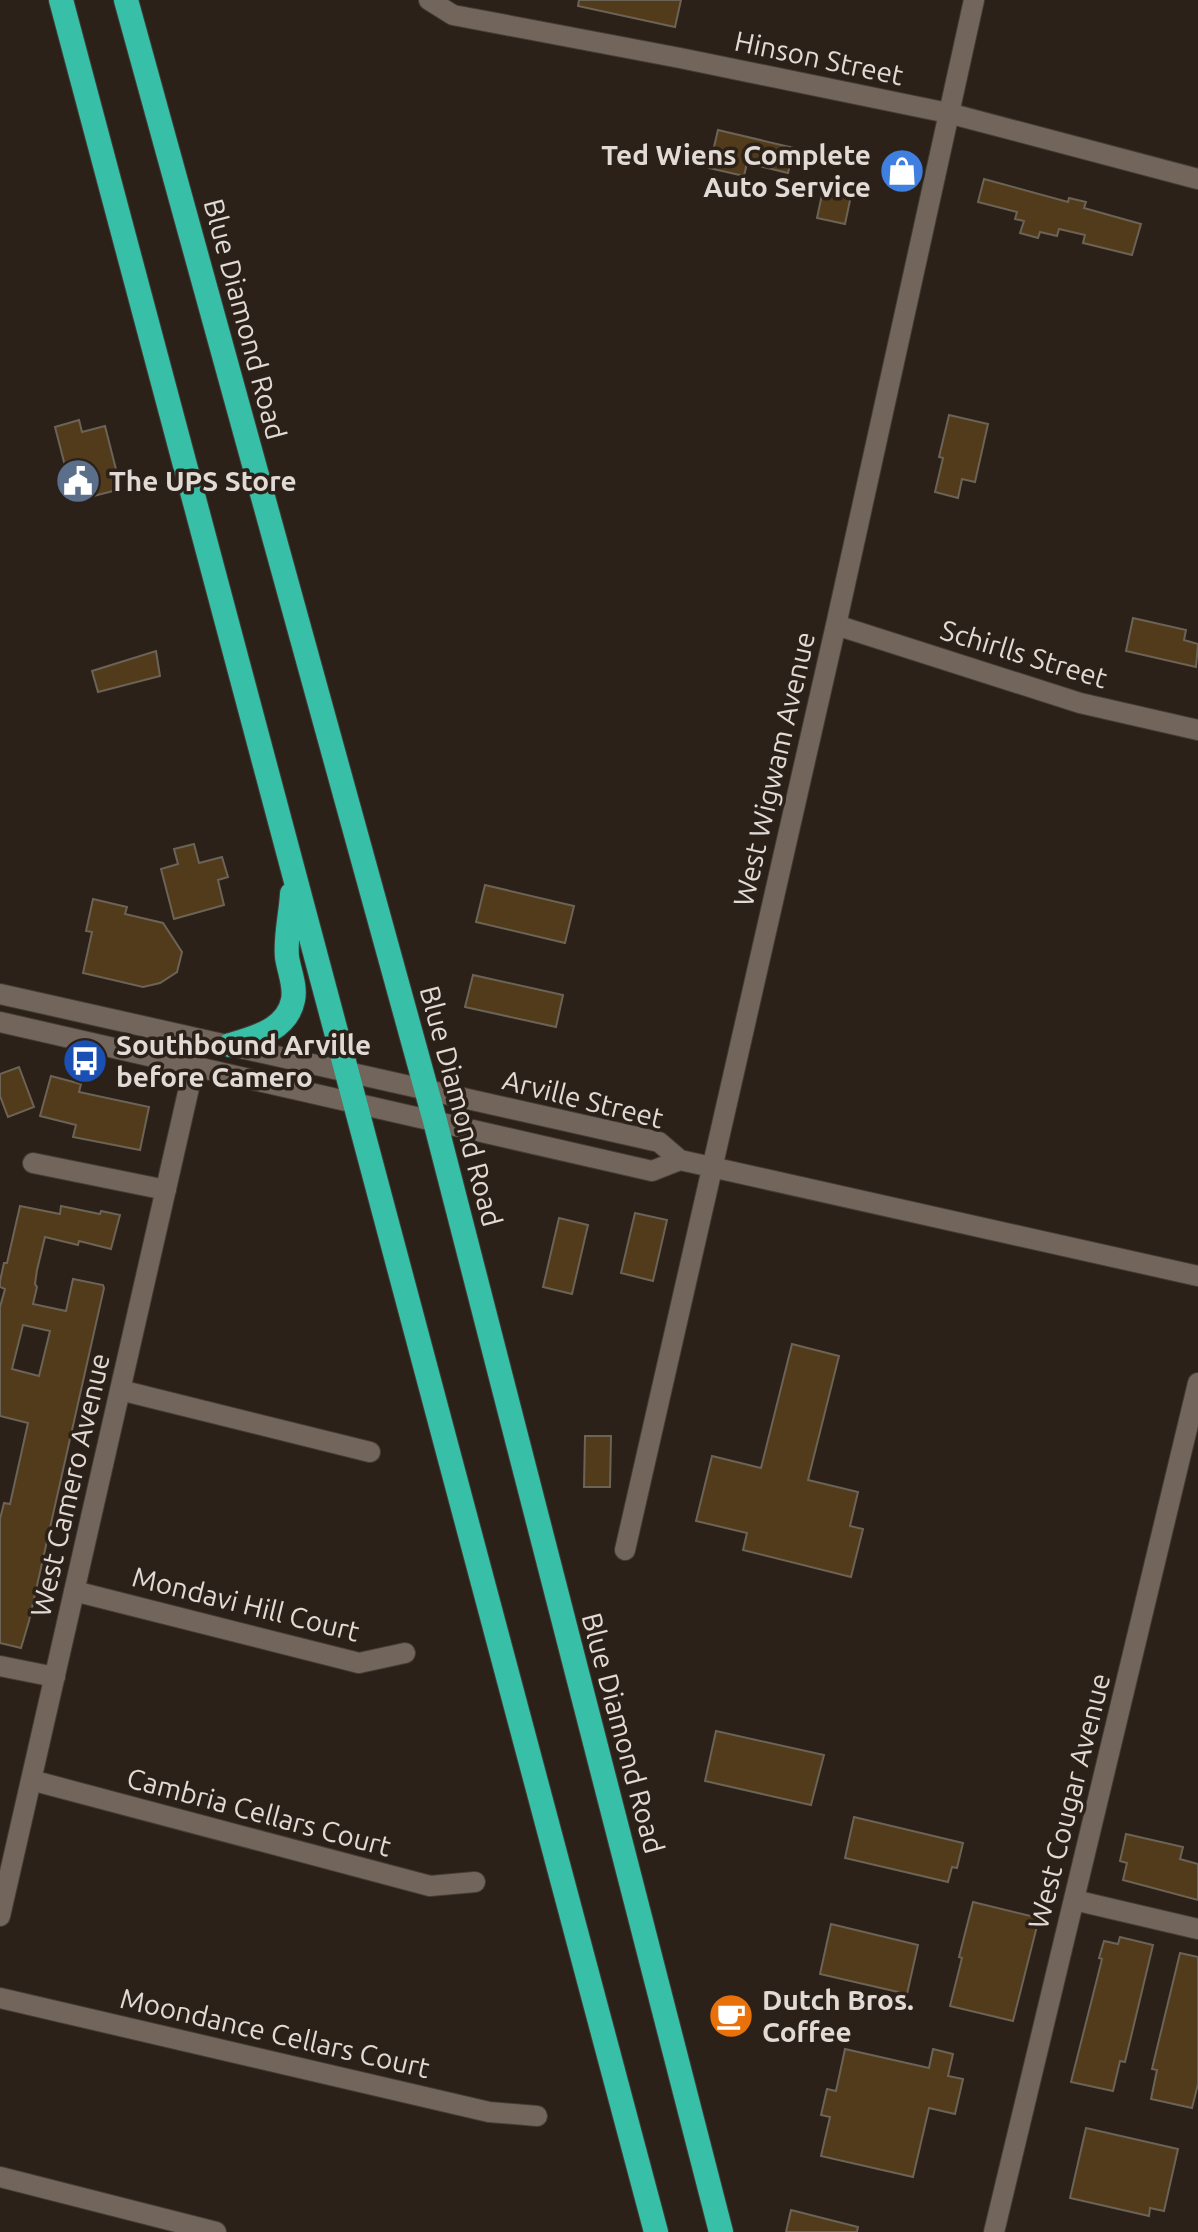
<svg xmlns="http://www.w3.org/2000/svg" width="1198" height="2232" font-family="Ubuntu,sans-serif">
  <style>
    .building { fill: #523b1a; stroke: #6c6357; stroke-width: 2; fill-rule: evenodd }
    .lines { fill: none; stroke-linecap: round; stroke-linejoin: round }
    .minor-casing { stroke: #443d36; stroke-width: 22 }
    .highway-casing { stroke: #443d36; stroke-width: 26 }
    .minor { stroke: #72665c; stroke-width: 20 }
    .highway { stroke: #37c0a7; stroke-width: 24 }
    .labels { text-anchor: middle; stroke-width: 7; stroke-linejoin: round; paint-order: stroke }
    .street-label { font-size: 28px; fill: #e1dad5; stroke: #2b2119 }
    .poi-label { font-size: 28px; font-weight: bold; fill: #e1dad5; stroke: #2b2119; text-anchor: start }
  </style>
  <rect width="100%" height="100%" fill="#2b2119"/>
  <path class="building" d="M579,0H681L675,27L578,6Z
    M718,130L794,148L788,173L747,163L744,176L709,168Z
    M984,179L1068,202L1069,198L1086,202L1084,208L1141,224L1132,255L1083,243L1085,235L1059,229L1057,236L1040,232L1038,238L1020,233L1024,221L1015,219L1017,212L978,202Z
    M824,185L852,191L845,224L817,218Z
    M949,415L988,424L975,482L962,479L958,498L935,492L943,458L939,457Z
    M79,420L82,432L105,426L121,489L74,501L55,427Z
    M1133,618L1186,630L1184,640L1198,644L1196,667L1126,651Z
    M156,651L160,676L98,692L92,671Z
    M194,844L199,863L222,857L228,877L218,880L224,905L174,919L161,869L178,864L174,849Z
    M485,885L574,906L565,943L476,922Z
    M93,899L127,907L125,914L163,923L182,952L177,972L160,983L143,987L83,973L92,932L86,931Z
    M473,975L563,995L556,1027L465,1007Z
    M19,1067L34,1107L8,1117L0,1096V1074Z
    M51,1076L81,1084L79,1092L149,1107L140,1150L73,1137L76,1125L40,1116Z
    M20,1206L60,1214L61,1206L100,1214L101,1211L120,1215L111,1249L79,1241L78,1245L45,1237L37,1270L35,1284L37,1287L33,1304L66,1311L73,1279L103,1285L104,1288L29,1621L21,1648L0,1643V1519L4,1503L10,1504L28,1423L0,1416V1307L5,1289L0,1287V1281L4,1263H7ZM23,1325L50,1331L39,1376L12,1369Z
    M635,1213L667,1220L653,1281L621,1273Z
    M559,1218L588,1225L572,1294L543,1287Z
    M792,1344L839,1356L808,1480L858,1492L850,1526L863,1529L851,1577L743,1550L747,1533L696,1521L712,1456L761,1468Z
    M585,1436H611L610,1487H584Z
    M716,1731L824,1755L811,1805L705,1781Z
    M854,1817L963,1843L957,1868L952,1867L948,1882L845,1858Z
    M1126,1834L1183,1847L1180,1859L1198,1864V1900L1123,1880L1127,1863L1120,1861Z
    M973,1902L1039,1918L1013,2021L950,2006L962,1958L959,1957Z
    M831,1924L918,1945L907,1994L820,1974Z
    M1120,1937L1153,1945L1125,2062L1120,2061L1113,2091L1071,2082L1096,1983L1102,1959L1099,1958L1104,1941L1118,1944Z
    M1180,1953L1198,1957V2084L1192,2108L1151,2099L1157,2070L1152,2069Z
    M845,2049L929,2068L933,2049L953,2054L948,2076L963,2079L955,2114L929,2108L913,2177L821,2156L830,2117L821,2115L827,2089L836,2091Z
    M1086,2128L1178,2149L1164,2211L1150,2208L1149,2216L1070,2198Z
    M791,2210L858,2227L857,2232H786Z"/>
  <g class="lines">
    <g class="minor-casing">
      <path id="minor" d="M429,0L453,15L680,58L948,113L1198,179
        M836,625L1080,703L1198,730
        M0,994L659,1142L680,1160L1198,1276
        M0,1022L652,1171L680,1160
        M33,1163L166,1190
        M120,1390L370,1452
        M625,1550L836,625L974,0
        M74,1591L359,1663L405,1653
        M0,1666L55,1677
        M31,1780L430,1886L475,1882
        M1074,1900L1198,1929
        M0,1916L194,1066
        M0,1998L489,2112L537,2116
        M0,2177L216,2232
        M994,2232L1198,1383"/>
    </g>
    <g class="highway-casing">
      <path id="highway" d="M61,0L656,2232
        M126,0L435,1121L721,2232
        M230,1045C254,1038 287,1030 293,1000C296,986 289,971 287,957C285,937 291,914 292,894"/>
    </g>
    <use href="#minor" class="minor"/>
    <use href="#highway" class="highway"/>
  </g>
  <defs>
    <g id="shop-disc" transform="scale(2.3)"><circle r="9.5" fill="#3f7fe0" stroke="#2b2119"/><path d="M-5-2.5h2.3a2.7 3.5 0 0 1 5.4 0H5L5.5 6h-11ZM-1.5-2.5h3a1.5 2.3 0 0 0-3 0Z" fill="#fff"/></g>
    <g id="civic-disc" transform="scale(2.3)"><circle r="9.5" fill="#5c6f8a" stroke="#2b2119"/><path d="M-.6-6.5H3V-4.5H.6V-3L4-1V1h2V6H-6V1h2V-1L-.6-3ZM-1.2 2.5V6h2.4V2.5Z" fill="#fff"/></g>
    <g id="bus-disc" transform="scale(2.3)"><circle r="9.5" fill="#1a4fb4" stroke="#2b2119"/><path d="M-5-6H5V4H4V6H2V4H-2V6H-4V4H-5ZM-3.5-4V0h7V-4ZM-3.5 1.2v1.5H-2V1.2ZM2 1.2v1.5H3.5V1.2Z" fill="#fff"/></g>
    <g id="cafe-disc" transform="scale(2.3)"><circle r="9.5" fill="#e8710a" stroke="#2b2119"/><path d="M-5.5-4.5H6V0H3Q3 3.5 0 3.5H-2.5Q-5.5 3.5-5.5 0ZM3-3.2v2h1.7v-2ZM-6 4.5H4V6H-6Z" fill="#fff"/></g>
  </defs>
  <g fill-rule="evenodd">
    <use href="#shop-disc" x="902" y="171"/>
    <use href="#civic-disc" x="78" y="481"/>
    <use href="#bus-disc" x="85" y="1061"/>
    <use href="#cafe-disc" x="731" y="2016"/>
  </g>
  <g class="labels">
    <g class="street-label">
      <text transform="translate(819 58) rotate(12)" y="10">Hinson Street</text>
      <text transform="translate(245 319) rotate(75)" y="10">Blue Diamond Road</text>
      <text transform="translate(1024 654) rotate(17)" y="10">Schirlls Street</text>
      <text transform="translate(774 769) rotate(-77)" y="10">West Wigwam Avenue</text>
      <text transform="translate(583 1099) rotate(14)" y="10">Arville Street</text>
      <text transform="translate(461 1106) rotate(75)" y="10">Blue Diamond Road</text>
      <text transform="translate(70 1485) rotate(-77)" y="10">West Camero Avenue</text>
      <text transform="translate(246 1604) rotate(14)" y="10">Mondavi Hill Court</text>
      <text transform="translate(623 1733) rotate(75)" y="10">Blue Diamond Road</text>
      <text transform="translate(1069 1801) rotate(-76)" y="10">West Cougar Avenue</text>
      <text transform="translate(259 1812) rotate(15)" y="10">Cambria Cellars Court</text>
      <text transform="translate(275 2033) rotate(13)" y="10">Moondance Cellars Court</text>
    </g>
    <g class="poi-label">
      <text x="871" y="165" text-anchor="end">Ted Wiens Complete<tspan x="871" dy="32">Auto Service</tspan></text>
      <text x="109" y="491">The UPS Store</text>
      <text x="116" y="1055">Southbound Arville<tspan x="116" dy="32">before Camero</tspan></text>
      <text x="762" y="2010">Dutch Bros.<tspan x="762" dy="32">Coffee</tspan></text>
    </g>
  </g>
</svg>
